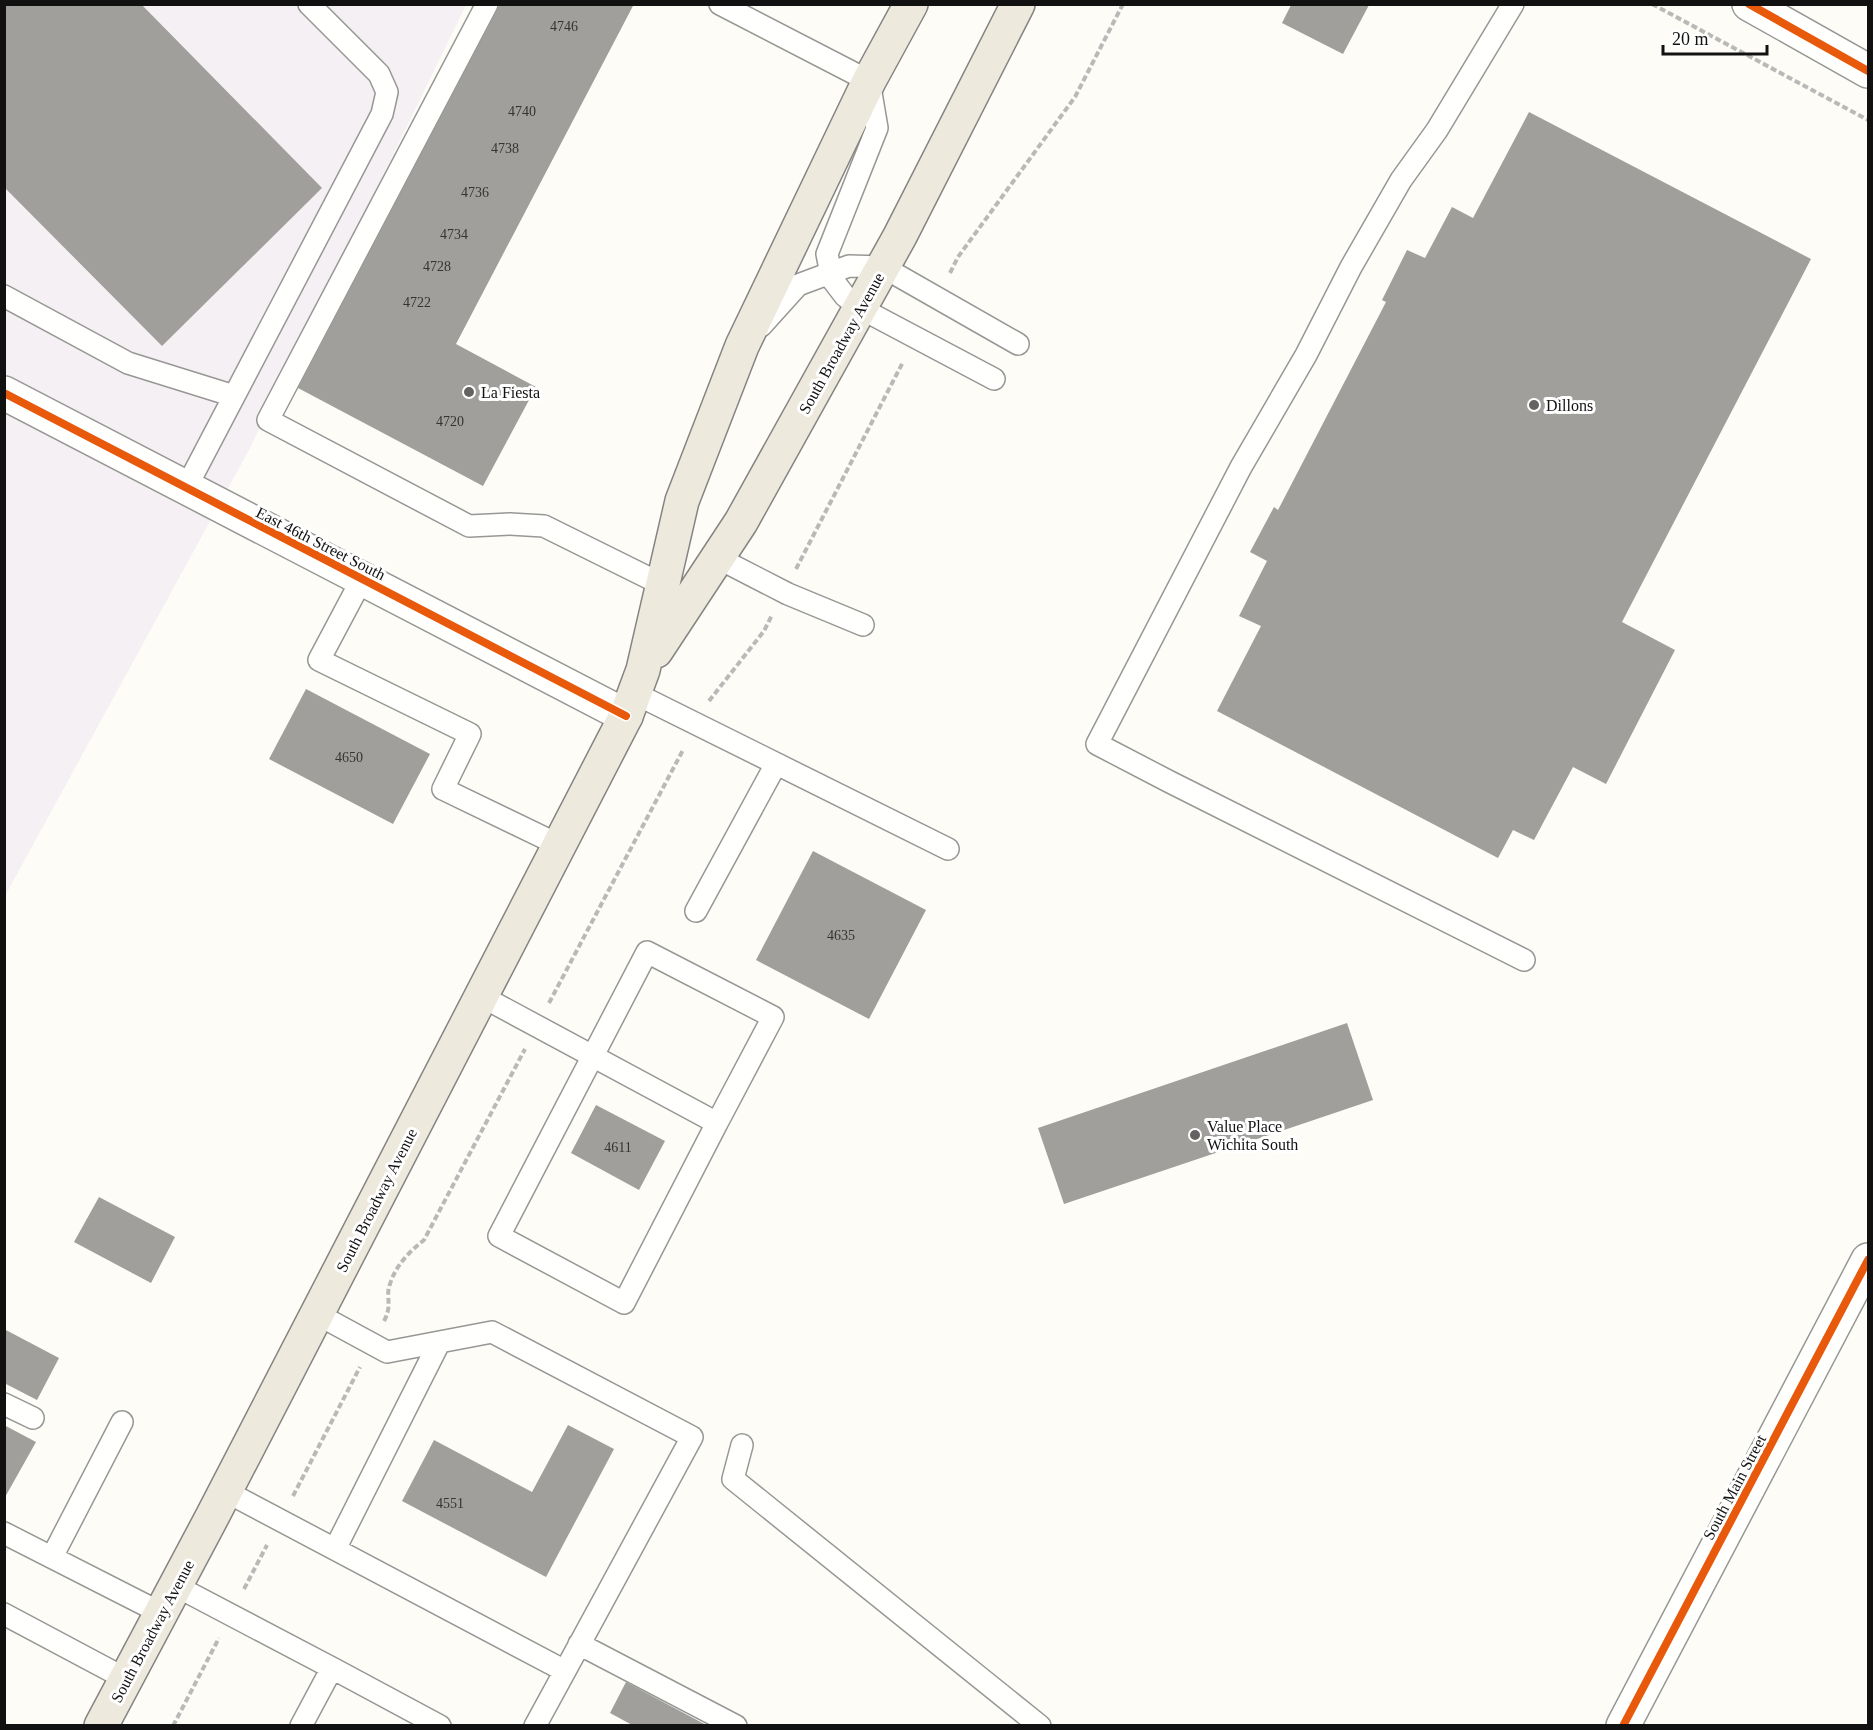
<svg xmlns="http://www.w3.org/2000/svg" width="1873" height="1730" font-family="Georgia,serif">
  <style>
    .industrial { fill: #f5f0f3 }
    .building { fill: #a19f9c }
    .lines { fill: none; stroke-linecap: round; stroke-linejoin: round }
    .service-casing { stroke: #979795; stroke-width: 24 }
    .minor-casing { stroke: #979795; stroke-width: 36 }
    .tertiary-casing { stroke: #979795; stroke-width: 36 }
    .primary-casing { stroke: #858482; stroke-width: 36 }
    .path { stroke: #b9b9b8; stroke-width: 4; stroke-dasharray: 6 3; stroke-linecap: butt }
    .service { stroke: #fffffe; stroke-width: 21 }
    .minor { stroke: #fffffe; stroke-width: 33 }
    .tertiary { stroke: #fffffe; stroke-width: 33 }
    .primary { stroke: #ede9dc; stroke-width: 33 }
    .cycleway-casing { stroke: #fff; stroke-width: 11 }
    .cycleway { stroke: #e8590c; stroke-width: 8 }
    .poi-dot { fill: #646362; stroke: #fff; stroke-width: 2 }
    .labels { text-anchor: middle; stroke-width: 6; stroke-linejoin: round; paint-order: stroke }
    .number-label { font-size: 14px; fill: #353434 }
    .street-label { font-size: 16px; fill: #111; stroke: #fff }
    .poi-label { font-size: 16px; fill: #111; stroke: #fff; text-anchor: start }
  </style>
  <rect width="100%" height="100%" fill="#fdfcf7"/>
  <path class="industrial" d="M5,5H466L249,450L5,896Z"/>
  <path class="building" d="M4,4H141L322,188L162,346L4,187Z
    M500,4H634L456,344L536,387L483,486L298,388Z
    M1291,5H1369L1343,54L1282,23Z
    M1529,112L1811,259L1622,622L1675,650L1606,784L1573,767L1534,840L1513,830L1498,858L1217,711L1261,626L1239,616L1267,561L1250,552L1274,507L1278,510L1386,302L1382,300L1407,250L1425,258L1452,207L1473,218Z
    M306,689L430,754L393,824L269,759Z
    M813,851L926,910L869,1019L756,960Z
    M1347,1023L1373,1100L1064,1204L1038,1128Z
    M596,1105L665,1141L639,1190L571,1153Z
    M99,1197L175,1237L151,1283L74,1242Z
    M4,1329L59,1358L37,1400L4,1383Z
    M4,1425L36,1442L4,1499Z
    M568,1425L614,1449L546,1577L402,1501L434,1440L532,1492Z
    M626,1682L708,1726H634L610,1713Z"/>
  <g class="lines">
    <g class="service-casing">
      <path id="service" d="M487,4L268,420L469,526L510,524L544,526L663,585
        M720,4L869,81L877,128L827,254L832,279L845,296L860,308L994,379
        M1513,4L1437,130L1401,180L1351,267L1306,355L1241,467L1097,744L1170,782L1524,960
        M4,296L128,363L234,396
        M761,326L798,285L849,266L883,267L1018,344
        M186,488L382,114L387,92L379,74L309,4
        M718,558L788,594L863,625
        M362,579L319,660L470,734L443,789L559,845
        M634,693L948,849
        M696,911L776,764
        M481,996L717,1123L624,1303L499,1236L647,952L773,1017L717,1123
        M317,1314L387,1352L492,1332L692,1437L565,1671
        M4,1404L33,1418
        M742,1445L733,1479L1040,1726
        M225,1491L565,1671L535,1726
        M4,1533L161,1613
        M335,1549L439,1343
        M52,1557L122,1422
        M176,1586L332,1668L301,1726
        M4,1614L126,1679
        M579,1644L736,1726
        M332,1668L440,1726"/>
    </g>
    <g class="minor-casing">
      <path id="minor" d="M4,393L626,716
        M1623,1726L1868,1260"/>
    </g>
    <g class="tertiary-casing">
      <path id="tertiary" d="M1749,4L1868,71"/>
    </g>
    <g class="primary-casing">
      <path id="primary" d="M656,651L741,522L900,236L1018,4
        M101,1726L212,1517L626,716L643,670L682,501L742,346L869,81L911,4"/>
    </g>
    <path class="path" d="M1652,4L1868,120
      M950,273L958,257L1075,97L1123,4
      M796,569L903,362
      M709,701L764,631L772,615
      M549,1003L683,750
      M384,1321C393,1305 385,1297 390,1284C396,1265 409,1252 424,1240L525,1049
      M293,1496L360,1367
      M244,1589L267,1545
      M173,1726L219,1638"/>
    <use href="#service" class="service"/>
    <use href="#minor" class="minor"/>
    <use href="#tertiary" class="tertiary"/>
    <use href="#primary" class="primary"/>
    <g class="cycleway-casing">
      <path id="cycleway" d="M1749,4L1868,71
        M4,393L626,716
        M1623,1726L1868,1260"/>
    </g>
    <use href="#cycleway" class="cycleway"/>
  </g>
  <g class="poi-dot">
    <circle cx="469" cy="392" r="6"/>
    <circle cx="1534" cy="405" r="6"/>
    <circle cx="1195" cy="1135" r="6"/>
  </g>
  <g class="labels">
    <g class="number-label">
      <text x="564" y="31">4746</text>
      <text x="522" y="116">4740</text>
      <text x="505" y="153">4738</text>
      <text x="475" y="197">4736</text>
      <text x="454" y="239">4734</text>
      <text x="437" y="271">4728</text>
      <text x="417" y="307">4722</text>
      <text x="450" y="426">4720</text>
      <text x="349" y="762">4650</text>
      <text x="841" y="940">4635</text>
      <text x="618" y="1152">4611</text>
      <text x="450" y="1508">4551</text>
    </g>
    <g class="street-label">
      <text transform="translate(841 343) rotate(-61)" y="6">South Broadway Avenue</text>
      <text transform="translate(321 543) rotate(27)" y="6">East 46th Street South</text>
      <text transform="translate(376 1200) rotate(-63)" y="6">South Broadway Avenue</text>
      <text transform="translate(1734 1487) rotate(-62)" y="6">South Main Street</text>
      <text transform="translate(152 1631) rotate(-62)" y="6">South Broadway Avenue</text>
    </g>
    <g class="poi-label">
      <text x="481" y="398">La Fiesta</text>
      <text x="1546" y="411">Dillons</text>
      <text x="1207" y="1132">Value Place<tspan x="1207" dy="18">Wichita South</tspan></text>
    </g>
  </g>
  <rect width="1873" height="1730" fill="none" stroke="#111111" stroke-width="12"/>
  <path d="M1663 45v9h104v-9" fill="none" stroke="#111111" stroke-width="3"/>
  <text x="1672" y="45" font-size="18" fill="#111111" stroke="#ffffff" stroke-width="4.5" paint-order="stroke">20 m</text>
</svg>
